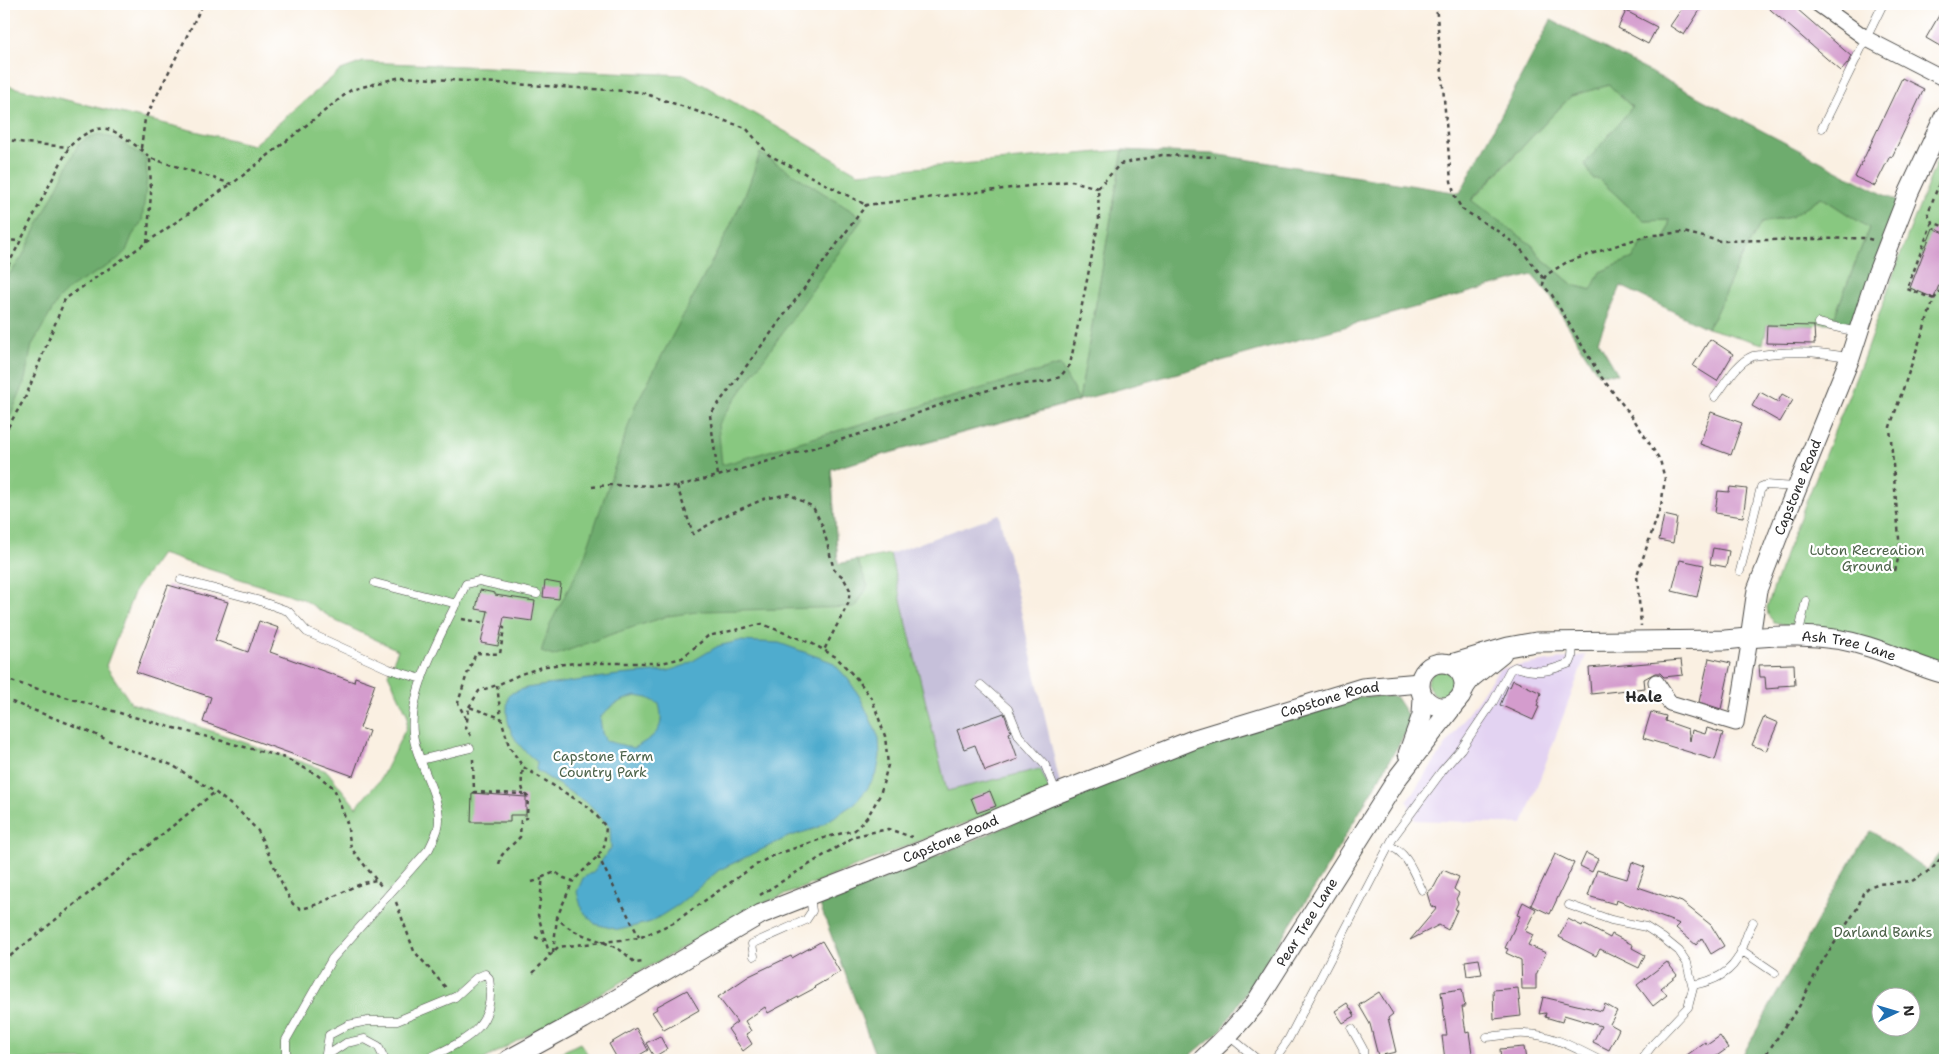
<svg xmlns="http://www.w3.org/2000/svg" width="1949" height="1064" font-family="'Shantell Sans',sans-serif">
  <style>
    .built { fill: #e3d3f2 }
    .industrial { fill: #c6c0da }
    .green { fill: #88c880; stroke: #5a7a56; fill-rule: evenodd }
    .forest { fill: #6eac6e; stroke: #4c6c4c; fill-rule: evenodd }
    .water { fill: #50acce; stroke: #3e6c7c; fill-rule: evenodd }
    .building { fill: #d49ccd }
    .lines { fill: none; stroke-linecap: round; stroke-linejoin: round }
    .service-casing { stroke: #4a4946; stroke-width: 9 }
    .minor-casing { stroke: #4a4946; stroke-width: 17 }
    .tertiary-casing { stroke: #4a4946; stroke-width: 21 }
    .path { stroke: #4a4946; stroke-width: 2.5; stroke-dasharray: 4 4; stroke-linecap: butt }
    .service { stroke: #fff; stroke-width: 8 }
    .minor { stroke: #fff; stroke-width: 15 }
    .tertiary { stroke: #fff; stroke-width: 19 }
    .labels { text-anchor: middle; stroke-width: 4.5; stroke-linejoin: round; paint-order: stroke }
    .street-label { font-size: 14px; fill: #2b2b2b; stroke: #fff }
    .park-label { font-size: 14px; fill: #4c6249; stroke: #fff }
    .quarter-label { font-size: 16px; font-weight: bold; fill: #2b2b2b; stroke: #fff }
  </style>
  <rect width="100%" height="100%" fill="#fff"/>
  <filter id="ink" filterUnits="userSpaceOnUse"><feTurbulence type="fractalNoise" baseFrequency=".02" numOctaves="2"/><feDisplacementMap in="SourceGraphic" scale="10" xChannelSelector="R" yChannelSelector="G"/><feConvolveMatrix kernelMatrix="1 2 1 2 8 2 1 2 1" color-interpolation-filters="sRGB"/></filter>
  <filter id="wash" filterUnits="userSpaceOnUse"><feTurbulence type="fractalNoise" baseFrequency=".0096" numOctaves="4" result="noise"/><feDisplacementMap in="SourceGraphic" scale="20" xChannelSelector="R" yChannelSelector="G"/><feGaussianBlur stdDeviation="1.12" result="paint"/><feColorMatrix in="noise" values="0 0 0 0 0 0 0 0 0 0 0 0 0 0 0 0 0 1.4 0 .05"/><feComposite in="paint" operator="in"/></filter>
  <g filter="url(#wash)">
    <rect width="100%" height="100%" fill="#faf0e2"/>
    <path class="built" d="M1586,655L1523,824L1415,820L1407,801L1499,669Z"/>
    <path class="industrial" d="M999,514L1061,788L1051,793L1040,769L947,792L890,554Z"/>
    <path class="green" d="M363,62L686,75L858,173L1123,150L1079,401L831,469L838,564L890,554L947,791L1040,769L1051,793L957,826L757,906L483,1060H4V85L253,145L341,70ZM161,554L303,599L336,621L398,650L388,674L408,716L406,728L380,780L356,807L327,771L131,703L106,666L135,590Z
      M1609,85L1632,107L1599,179L1644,221L1670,220L1665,239L1642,244L1633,258L1600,272L1592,290L1573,285L1539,256L1533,246L1471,201L1571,96Z
      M1945,140V664L1806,631L1799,626H1789L1774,622L1768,615L1767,607L1785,555L1862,362L1907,237Z
      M1821,197L1869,228L1832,323H1818L1815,326L1767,325L1763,344L1707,328L1714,317L1739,262L1761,223L1791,217Z
      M1428 683a13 13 0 1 1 26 0a13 13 0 1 1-26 0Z
      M580,1043L592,1060H545Z"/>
    <path class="forest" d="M1551,20L1898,202L1854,329L1832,323L1869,228L1821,197L1791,217L1761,223L1739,262L1714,317L1707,328L1621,286L1598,340L1618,374L1597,373L1550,296L1532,275L831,469L838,564L857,560L868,586L856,607L703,611L668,616L615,633L553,656L541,652L550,624L583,561L635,406L726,235L747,190L760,153L863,218L718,424L722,465L1060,365L1079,400L1123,150L1213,154L1460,193ZM1609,85L1632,107L1585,164L1593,179H1599L1644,221L1670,220L1665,239L1642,244L1633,258L1600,272L1591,290L1573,285L1539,256L1533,246L1471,200L1571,96Z
      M99,134L116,139L146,158L147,178L142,221L132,236L126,251L116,261L71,287L58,300L32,345L24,384L11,414L4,422V282L22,257L78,145L87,138Z
      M1395,696L1412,722L1319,881L1222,1029L1185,1060H877L820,905L1161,761L1350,697Z
      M1871,831L1927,870L1945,848V1060H1740L1831,896L1863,841ZM1912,996V1026H1882V996Z"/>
    <path class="water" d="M739,641L779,643L832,662L848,679L860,697L879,738L880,756L877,772L867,789L854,804L817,828L788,837L719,870L678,905L651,922L619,930L595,924L582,910L577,892L583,878L594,871L611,848L610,827L590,805L536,770L537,762C514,743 502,725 509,694L526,688L618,675L668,671L686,665L718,646ZM636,696L648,698L659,704C666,730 655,736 634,748L606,741L602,733L600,718C610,705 621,700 636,696Z"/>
    <g id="blocks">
      <path class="building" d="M1685,4H1704L1684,35L1670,26Z
        M1764,4H1802L1797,9L1851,56L1848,63L1841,71Z
        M1945,5V49L1926,38Z
        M1626,11L1657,27L1648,44L1618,28Z
        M1902,78L1924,89L1892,157L1890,156L1875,186L1855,177Z
        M1933,228L1945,233V282L1941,280L1934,298L1910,288Z
        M1767,325L1814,326L1815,344L1766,343Z
        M1710,339L1733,354L1717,381L1693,366Z
        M1760,392L1778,402L1782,394L1793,400L1780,422L1752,406Z
        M1711,412L1742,423L1731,455L1700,444Z
        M1730,487L1747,489L1743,517L1715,513L1718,491L1729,492Z
        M1664,515L1677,518L1673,543L1659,540Z
        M1713,548L1729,551L1726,567L1710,564Z
        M1680,560L1704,565L1697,597L1672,591Z
        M545,581L561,584L559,599L543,597Z
        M168,585L228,602L215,640L248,652L259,621L279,628L270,652L354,682L355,677L375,684L360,728L369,731L353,776L203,722L211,697L136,672Z
        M480,590L495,593V595L535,601L532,621L504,617L498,646L481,643L488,611L476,609Z
        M1709,658L1731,663L1721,709L1699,702Z
        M1681,660L1683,675L1664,677L1660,673H1655L1644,679L1645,688L1591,694L1589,668Z
        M1794,664L1795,685L1778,686V688L1766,689L1765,677H1760L1759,665Z
        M1513,680L1541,693L1537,706L1539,707L1533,720L1500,705L1508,686L1510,687Z
        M1651,712L1666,716L1665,721L1688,729L1690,741L1692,730L1705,734L1707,728L1723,733L1715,760L1643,738Z
        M1004,713L1011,732L1009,733L1018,759L985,771L975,745L964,749L957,730Z
        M1764,717L1778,723L1766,751L1752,745Z
        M990,791L996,806L977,813L971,798Z
        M472,793L526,797V815H510V822H471Z
        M1586,853L1598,859L1592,872L1580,866Z
        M1555,854L1574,863L1550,914L1531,905Z
        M1632,862L1645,867L1638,887L1682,902L1711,925L1724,946L1711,954L1702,938L1696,945L1676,928L1680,924L1616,900L1615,904L1588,896L1597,870L1627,879Z
        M1443,870L1459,877L1454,889L1459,893L1456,899L1458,903L1455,909L1457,910L1448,930L1439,925L1410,940L1437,908L1431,906L1427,893L1434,887Z
        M1523,902L1536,909L1525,931L1533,935L1528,945L1546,953L1536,975V989H1522L1521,960L1506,953L1508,949L1505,948L1520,916L1517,915Z
        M1568,919L1582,926L1583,924L1610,938L1612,934L1633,945L1632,948L1645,955L1639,968L1600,949L1596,956L1559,937Z
        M822,941L840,972L814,987L815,988L768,1013L765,1007L745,1021L751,1031L746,1034L752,1044L743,1051L728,1029L737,1022L718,997L749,976L791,956L792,958Z
        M1479,959L1482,974L1467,976L1465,961Z
        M1667,962L1677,975L1661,988L1667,995L1653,1006L1637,985Z
        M1518,988L1521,1016L1494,1019L1493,990Z
        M1462,989L1465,1007H1462L1466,1033L1469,1032L1473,1060H1445L1442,1036H1447L1441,992Z
        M687,990L699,1010L664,1030L652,1012L657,1009L656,1007Z
        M1379,992L1393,1014L1388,1018L1396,1052L1378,1056L1370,1024L1359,1005Z
        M1543,997L1602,1011L1605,1004L1617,1011L1610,1024L1619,1029L1609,1050L1593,1042L1601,1026L1564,1015L1562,1022L1545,1017L1546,1013L1539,1014Z
        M1347,1003L1355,1016L1343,1023L1335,1011Z
        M636,1028L648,1050L631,1060H618L609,1044Z
        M660,1036L667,1049L654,1057L646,1043Z
        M1720,1036L1728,1048L1711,1060H1680L1705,1042L1707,1045Z
        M1524,1047L1526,1060H1501L1500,1049Z"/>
    </g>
  </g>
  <g filter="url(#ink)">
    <use href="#blocks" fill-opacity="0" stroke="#4a4946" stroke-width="1"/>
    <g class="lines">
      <g class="service-casing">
        <path id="service" d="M1822,128L1883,4
          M1818,323L1857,332
          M1715,397C1726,383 1736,363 1753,356C1785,351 1818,350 1850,358
          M1740,571L1761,487L1766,485L1797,487
          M181,580L257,600L288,611L307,632L389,669L422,679
          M375,583L457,604
          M1798,636L1806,601
          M981,685L1008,709L1019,736L1045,765L1057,794
          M420,760L470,748
          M1389,846C1407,851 1414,874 1422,890
          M1569,905L1611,920L1646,927L1663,938L1679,951L1687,963L1693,988L1688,1007L1654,1043L1641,1060
          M1741,950L1775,973
          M754,956L752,944L806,920L812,911L810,896
          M1693,985C1714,981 1732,973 1741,952C1745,942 1747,932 1753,922
          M1352,1029L1363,1049L1364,1060
          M1229,1036L1258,1060
          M1487,1037C1500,1036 1513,1033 1526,1034C1551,1034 1577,1049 1599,1060
          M326,1056L346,1043L365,1039L378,1046L385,1060
          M286,1060V1040L332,959L429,849C432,843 436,835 438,828C445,802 415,761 413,733C408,688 447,624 466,584L479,581L537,594
          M325,1060L329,1035L348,1025L368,1021H397L455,997L476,978L485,974L489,978C497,1030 464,1040 425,1060
          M1274,1060L1288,1040L1394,836L1442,771L1461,749L1493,702L1510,670L1515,667C1539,674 1547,672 1570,663L1572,658L1573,642"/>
      </g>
      <g class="minor-casing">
        <path id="minor" d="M1818,4L1867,39L1945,79
          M1656,682L1670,703L1736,723L1750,638"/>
      </g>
      <g class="tertiary-casing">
        <g id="tertiary">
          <path id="s1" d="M1750,638L1757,590L1784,520L1850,358L1877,274L1909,192L1945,115"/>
          <circle cx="1442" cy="685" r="22"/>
          <path id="s2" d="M1451,664L1508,647L1536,642L1725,640C1772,635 1824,632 1869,647C1895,655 1919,667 1945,674"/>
          <path d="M1464,688L1471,678L1502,653"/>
          <path d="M1408,754L1422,715L1423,698"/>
          <path id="s3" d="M508,1060L583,1019L761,914L927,849L1046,798L1195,739L1362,688L1420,683"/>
          <path id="s4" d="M1202,1060L1228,1035L1253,1007L1399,776L1457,701"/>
        </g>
      </g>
      <path class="path" d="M1436,4L1451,181L1455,197L1462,209L1499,232L1519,247L1544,279L1543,285L1552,295L1599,374L1633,418L1660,460L1665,479L1661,506L1637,575L1641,626
        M4,139L25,143L69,147
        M141,148L145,119L203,4
        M1945,168L1928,213L1932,222L1945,227
        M1098,188L1120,164L1162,155L1215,157
        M1932,222L1907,289L1934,299
        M4,240L20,241
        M147,243L151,194L150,158
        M4,273L69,147C78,138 93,126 107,129C119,132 142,149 150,158L232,184L351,90L401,77L640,92L746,128L769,155L866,205
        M1544,279L1546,275L1567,262L1645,236L1683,232L1720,241L1865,238L1873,240
        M4,434L26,396L65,299L231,184
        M677,486L693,534L720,518L764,499L789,494L813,507L823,527L834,570L843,577L850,590L848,604L824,650
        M592,487L609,485L677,486L718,476L870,431L953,400L1003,386L1045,382L1060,377L1070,365L1099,220L1098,188L1072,181L866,205L710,415L718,476
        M1895,571L1900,551L1890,427L1934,299L1945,285
        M462,619L485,623
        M4,679L130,716L285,758L316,774L334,788L347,823L351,848L381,886
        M4,699L83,729L130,750L172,765L215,792L241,813L258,831L286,892L293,904L301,909C330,903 349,884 377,880
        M469,707L479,691L497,685
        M466,719L458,703L466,677L476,653L500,654L504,628L502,627
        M471,736L466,728L469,707L501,718
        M473,759L474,792L524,794
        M598,856L639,937
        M499,864L502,855L520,837L521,819L527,818L528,797C519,790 522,777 523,767
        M532,882L542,879
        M760,895L855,836L888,829L912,837
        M396,902L414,951L447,989
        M535,937L544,941
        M553,952L557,918
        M550,956L538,915L543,877L555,872L564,878L573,881L557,917C572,937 603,938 623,952C627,955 631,959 635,963L645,962
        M4,961L215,792
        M533,973L558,947L639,938L673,923L754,866L772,856L827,837L855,830L868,816L880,795L888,765L885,736L872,699L858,680L836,657L813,644L762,624L708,636L682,658L662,663H575L546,666L521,674L497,685L501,718L509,746L523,767L590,808L606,827L604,847L598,856L573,881
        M1762,1060L1800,1005L1819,967L1858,907L1863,893L1869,887L1877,884L1912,881L1932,869L1945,853"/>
      <use href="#service" class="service"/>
      <use href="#minor" class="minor"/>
      <use href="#tertiary" class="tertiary"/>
    </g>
  </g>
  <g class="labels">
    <g class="street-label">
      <text dy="5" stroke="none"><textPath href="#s1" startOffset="159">Capstone Road</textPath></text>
      <text dy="5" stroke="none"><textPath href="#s2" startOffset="402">Ash Tree Lane</textPath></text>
      <text dy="5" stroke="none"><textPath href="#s3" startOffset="901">Capstone Road</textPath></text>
      <text dy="5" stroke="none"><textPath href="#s3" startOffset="496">Capstone Road</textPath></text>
      <text dy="5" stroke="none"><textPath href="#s4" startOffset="174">Pear Tree Lane</textPath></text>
    </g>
    <g class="park-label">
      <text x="1867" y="555">Luton Recreation<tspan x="1867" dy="16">Ground</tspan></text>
      <text x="603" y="761">Capstone Farm<tspan x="603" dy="16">Country Park</tspan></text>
      <text x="1883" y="937">Darland Banks</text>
    </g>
    <g class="quarter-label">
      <text x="1644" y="702">Hale</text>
    </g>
  </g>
  <rect width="1949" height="1064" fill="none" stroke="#fff" stroke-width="20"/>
  <g transform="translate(1896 1012) rotate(85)"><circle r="24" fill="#ffffff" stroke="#aaaaaa"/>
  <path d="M0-4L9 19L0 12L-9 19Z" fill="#1f6fb2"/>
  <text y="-8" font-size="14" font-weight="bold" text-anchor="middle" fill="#2b2b2b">N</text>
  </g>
</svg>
